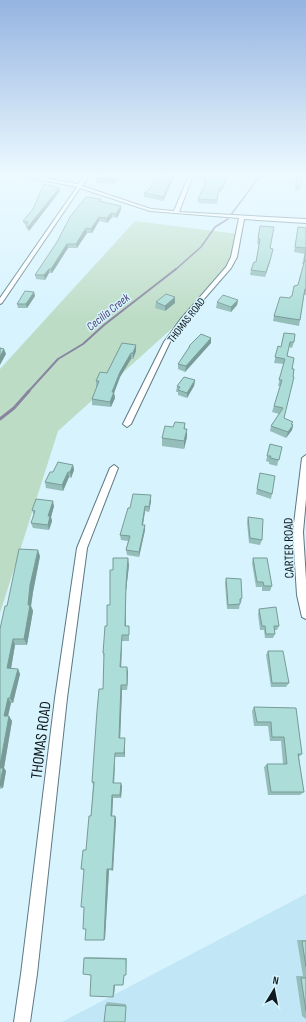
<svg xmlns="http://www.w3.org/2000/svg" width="306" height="1022" font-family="'Sofia Sans Condensed',sans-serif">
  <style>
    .built { fill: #c1e6f5 }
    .green { fill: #bddcc5 }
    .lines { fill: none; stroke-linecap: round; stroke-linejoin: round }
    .stream-far2 { stroke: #8785a0; stroke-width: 1.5 }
    .stream-far1 { stroke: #8785a0; stroke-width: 2 }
    .stream { stroke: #8785a0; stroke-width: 3 }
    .minor-casing { stroke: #5e7882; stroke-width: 2 }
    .minor { fill: #fff; fill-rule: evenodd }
    .wall { fill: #95beba }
    .shaded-wall { fill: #799b97 }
    .building { fill: #adddd8; stroke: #799b97 }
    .labels { text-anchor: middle; stroke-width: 3; stroke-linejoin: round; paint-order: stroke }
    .far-street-label { font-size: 11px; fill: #111b1f; stroke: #d6f3fe }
    .far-water-label { font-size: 12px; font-style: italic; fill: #514677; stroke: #d6f3fe }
    .street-label { font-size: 13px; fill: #111b1f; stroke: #d6f3fe }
    .near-street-label { font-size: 16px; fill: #111b1f; stroke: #d6f3fe }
  </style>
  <rect width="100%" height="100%" fill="#d6f3fe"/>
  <path class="built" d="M306,894V1022H62Z"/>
  <path class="green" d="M135,221L238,234L230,266L198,305L58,431L0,613V369Z"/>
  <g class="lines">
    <path class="stream-far2" d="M230,216L261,175
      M175,270L201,247L215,227L228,219"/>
    <path class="stream-far1" d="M28,392L58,359L83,344L104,325L176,269"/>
    <path class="stream" d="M0,419L14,408L29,391"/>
    <g class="minor-casing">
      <path id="minor" d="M19,175H27L78,184L85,175H89L82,186L151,209L174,211L189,175H193L179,212L306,219V223L244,219L237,257L231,268L184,322L170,342L131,424L127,427L123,424L164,342L180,320L226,267L231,257L239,218L150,211L80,188L2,303L0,304V298L77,187Z
        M306,455V499L303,532L306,580V619L302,617L297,595L293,532L302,458Z
        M114,465L118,468L87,548L67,698L37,974L30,1022H14L21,974L55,698L77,548L110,468Z"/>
    </g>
    <use href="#minor" class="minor"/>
  </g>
  <path class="wall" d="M119,175L114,184L106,182L105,183H96V178Z
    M162,175H175L163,201L144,197V193L159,180Z
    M206,175H233V177H228L221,192H219L217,204L198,203V199L204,186V182Z
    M296,175H304L299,191L295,190Z
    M60,191L29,231L27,229L26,226L27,225L24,224L23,221Z
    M101,199L102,202L121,206V210L117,218L112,217L107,223L99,221L92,233H87L77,248H68L52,273H49L45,280L36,279L35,275Z
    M260,226L270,248V262L265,277L250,275L251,270L256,262L259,244H257Z
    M298,227L306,228V295H304L299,326L273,321L274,316L292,296L294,286L298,285L304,264H302L305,254L294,252Z
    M34,292L35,296L27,308H18L17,304Z
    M238,300L237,305L231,312L216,308L217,302Z
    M156,302L175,303L165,311L155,308Z
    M284,333L294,342L292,348L289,347L287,356L284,418L293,422L292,424L293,425L292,430L286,438L270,431L271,426L279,414L272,412L280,386H278L284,364L274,363L278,346L281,347Z
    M122,343L136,351L133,359H131L120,377L114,393L115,398L111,407L92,405V399L97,387H96V381L107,373Z
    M211,343L185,372L178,369V364L188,349L189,346Z
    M195,380L194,386L187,398L178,395V392H176L177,386Z
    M185,423V429H187V437L184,449L162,446V438L173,427Z
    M270,444L282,447L277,466L269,464V462L266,461Z
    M73,465L74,470L71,478L69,477L63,491L46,488L45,482L53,472Z
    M260,473L272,494L271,499L256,494Z
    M151,495V501L149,512L145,511L143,525H145V530L139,557L127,555L126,550L128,541L121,540L120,535L130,508Z
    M54,506L51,517L52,521L49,530L33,528L31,523L34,516L32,510Z
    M248,517L262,540L260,545L249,543L247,522Z
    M40,556L33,592L31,606L33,611L27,645H15L11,669H18L20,674L13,703H11L8,716L12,721L4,768L6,771L3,788L0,789V629L7,606Z
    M253,558L272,586L270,591H262V587H256L252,563Z
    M129,565L126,591V626H129V641H122L121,667L128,672L127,690H122L120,738L125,742V757H115L114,783L122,786L121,798H113L112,816H115L116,819L113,871L109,870L105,939L86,929L84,907V870L81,869L86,850L91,816L93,785L92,782L103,689L104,659L103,653L110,605L113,570Z
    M226,578L242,598L241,603H240L239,609H227L225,583Z
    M259,609L279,626L277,630H275V634L273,638H265L264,630H260L258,614Z
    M268,651L289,683L286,687H271L266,655Z
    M254,707L296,708L302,754L299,757L304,792L300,795H268L264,767L267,764H283L281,741H270L268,726H254L252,711Z
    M297,940H306V1019L302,1016L296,976H303Z
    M86,957L127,958L126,973V975H124V983L115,985L114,995L113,997L91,975L84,958Z
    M107,1002L126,1004L125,1022H104L106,1005Z"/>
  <path class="shaded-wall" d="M117,175H119L114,184V179Z
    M173,175H175L163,201V197Z
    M227,175H228V177L221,192L222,188Z
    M106,178V182L105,183L104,179Z
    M59,188L60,191L29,231L28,227Z
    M121,206V210L117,218L116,214Z
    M111,213L112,217L107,223V218Z
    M99,217V221L92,233L91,229Z
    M86,228L87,233L77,248L76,244Z
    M67,244L68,248L52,273L51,269Z
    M271,257L270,262L265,277L266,272Z
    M49,269V273L45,280L44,275Z
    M34,292L35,296L27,308L26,304Z
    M175,297V303L165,311V306Z
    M238,300L237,305L231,312V307Z
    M211,338V343L185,372L186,366Z
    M136,345V351L133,359V353Z
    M4,349L6,354L0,365V357Z
    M131,353V359L120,377L114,393L115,398L111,407L110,402L112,392L120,372Z
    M195,380L194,386L187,398V393Z
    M293,425L292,430L286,438L288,432Z
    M187,429V437L184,449V441Z
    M73,465L74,470L71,478L70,472Z
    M68,472L69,477L63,491L62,485Z
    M151,495V501L149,512V507Z
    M53,501L54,506L51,517L52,521L49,530L48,525V516Z
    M145,506V511L142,530V525Z
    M145,525V530L139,557V552Z
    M38,550L40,556L33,592L31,606L33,611L27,645L24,639L28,605L30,585Z
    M128,558L129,565L126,591V632L125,626L126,585Z
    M122,635V641L121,672L120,667Z
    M13,639L15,645L10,674L7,668Z
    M127,667L128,672L127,690Z
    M18,669L20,674L13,703L10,698Z
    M121,685L122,690L120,742L119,738Z
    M8,698L11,703L7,720L4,716Z
    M9,716L12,721L4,768L6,771L3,788L0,786V765Z
    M125,738V757L124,753Z
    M115,753V757L114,786L113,783Z
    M121,783L122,786L121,798L120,795Z
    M112,795L113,798L112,819L111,816Z
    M115,816L116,819L113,871L112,869Z
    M107,869L109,870L105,939L104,940Z
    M115,983L114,995L113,997L114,985Z"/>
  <path class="building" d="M98,175H117L114,179L106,178L104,179L96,178Z
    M162,175H173L163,197L144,193L151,188L153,180H159Z
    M206,175H227L222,188H219L217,200L198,199L206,182H204Z
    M297,175H303L300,187L296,186Z
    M44,184L59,188L28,227L26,226L28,222L23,221L33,209Z
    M86,197L101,199L99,201L121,206L116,214L111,213L107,218L99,217L91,229L86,228L76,244H67L51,269H49L44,275H35L57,242L70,217Z
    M260,226L274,227L270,248L273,249L271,257L266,272L251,270L254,262H256L260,239H258Z
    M298,227L306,228V248L295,247Z
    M306,249V289H305L304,294L300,320L274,316L280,297L290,298L291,296H292L294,286L298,285L305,259H304Z
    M25,291L34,292L26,304H17Z
    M166,294L175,297L165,306L156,302Z
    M223,295L238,300L231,307L217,302Z
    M284,333L295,334L294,342H290L287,356L294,358L292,369H294L293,377H294L284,418L293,422L291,424L293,425L288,432L271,426L283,408L274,406L282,380H279L285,359L275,357L278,346L281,347Z
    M201,334L211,338L186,366L178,364L190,346H189Z
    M122,343L136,345L133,353H131L120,372L112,392H114L110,402L92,399L99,381H96L100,372L107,373Z
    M0,348L4,349L0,357Z
    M184,377L195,380L187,393L178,390L180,387L177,386Z
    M175,422L185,423L184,429H187L184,441L162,438L165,426L173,427Z
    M270,444L282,447L279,460L270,458L271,456H267Z
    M58,462L73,465L70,472H68L62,485L45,482L50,472H53Z
    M260,473L275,476L272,494L257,489Z
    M133,494L151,495L149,507L145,506L142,525H145L139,552L126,550L130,536L120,535L128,508H130Z
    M36,499L53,501L48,516H50L48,525L31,523L35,511L32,510Z
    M248,517L263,519L262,540L250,538Z
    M19,549L38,550L30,585L28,605H30L24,639H13L7,668L18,669L10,698H8L4,716H9L0,765V629L5,606H7Z
    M113,558H128L126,585L125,626H129V635H122L120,667H127V685H121L119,738H125L124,753H115L113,783H121L120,795H112L111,816H115L112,869H107L104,940H85L86,929H83L84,907H81L84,869H81L83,850H86L89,816H91L94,782H92L97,711L99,689H103L104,653H103L105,626H107V605H110V570H113Z
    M253,558H267L272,586H264L263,582H257Z
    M226,578L241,579L242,598L240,599V604L228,605Z
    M276,607L279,626H274L275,634H266L265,626H262L259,609Z
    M268,651H283L289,683H272Z
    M254,707L296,708L302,754H298L304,792H271L267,764H287L284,737H272L271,722H257Z
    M0,768H3L0,784Z
    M302,941H306V967Z
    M84,958L126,959V975H124L123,985H114L113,997L90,996L91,975L83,974Z
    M301,978H306V1011Z
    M106,1005L126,1006L125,1022H104Z"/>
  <linearGradient id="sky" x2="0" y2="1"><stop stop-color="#95b4e1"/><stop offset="0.55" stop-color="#edfaff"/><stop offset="1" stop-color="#edfaff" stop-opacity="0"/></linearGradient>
  <rect width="306" height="318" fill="url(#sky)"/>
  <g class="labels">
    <g class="far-street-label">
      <text transform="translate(186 320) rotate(-52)" y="4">THOMAS ROAD</text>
    </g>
    <g class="far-water-label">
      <text transform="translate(108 312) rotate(-39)" y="4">Cecilia Creek</text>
    </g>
    <g class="street-label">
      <text transform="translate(288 548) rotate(-91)" y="5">CARTER ROAD</text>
    </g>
    <g class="near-street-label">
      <text transform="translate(40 740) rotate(-83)" y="6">THOMAS ROAD</text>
    </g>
  </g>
  <g transform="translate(274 990) rotate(10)" stroke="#d6f3fe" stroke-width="3" paint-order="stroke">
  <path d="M0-3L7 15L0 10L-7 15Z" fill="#111b1f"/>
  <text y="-6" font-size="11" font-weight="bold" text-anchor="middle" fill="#111b1f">N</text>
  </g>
</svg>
